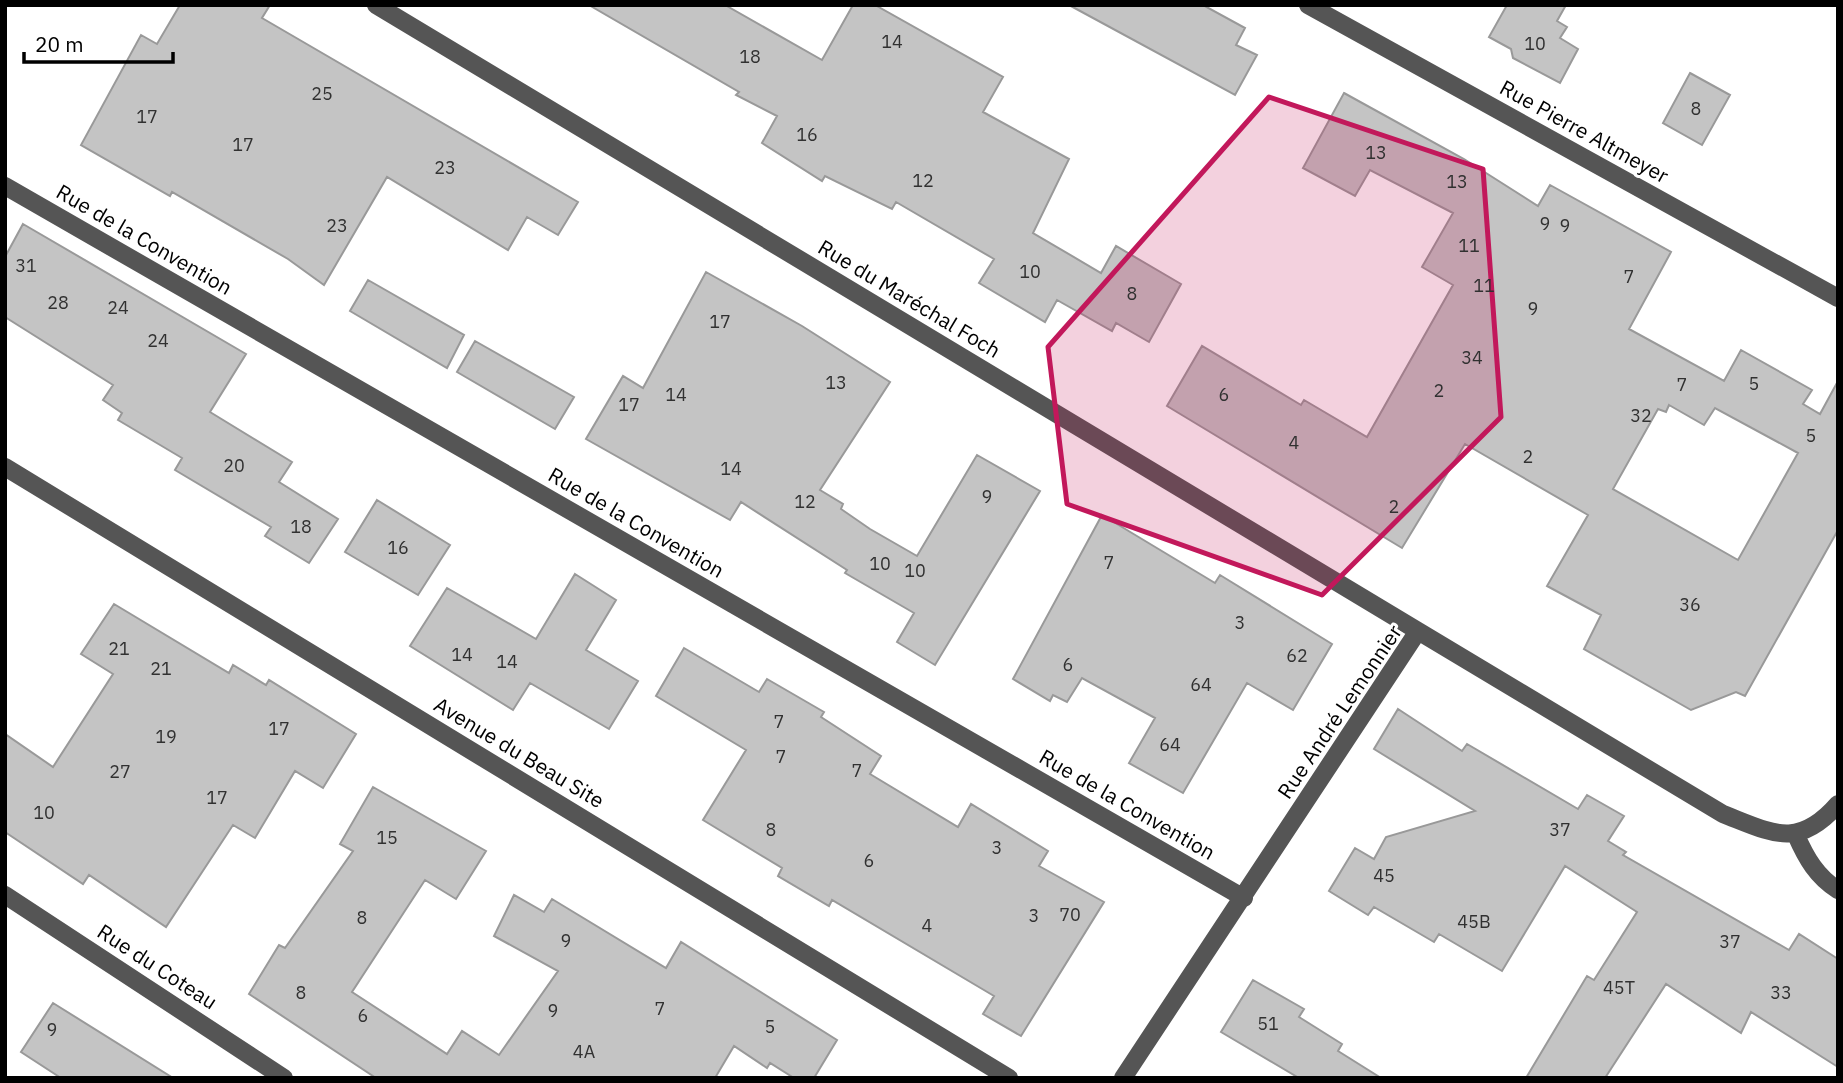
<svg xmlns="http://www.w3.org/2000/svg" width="1843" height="1083" font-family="'IBM Plex Sans',sans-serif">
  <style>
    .building { fill: #c4c4c4; stroke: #999; stroke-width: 2; fill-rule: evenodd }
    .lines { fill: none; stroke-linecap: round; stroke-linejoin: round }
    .minor { stroke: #555; stroke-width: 18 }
    .marked { fill: #c2185b; fill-opacity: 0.2; stroke: #c2185b; stroke-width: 5; stroke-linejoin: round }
    .labels { text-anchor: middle; stroke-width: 6; stroke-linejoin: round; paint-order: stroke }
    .number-label { font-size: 18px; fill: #313131 }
    .street-label { font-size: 21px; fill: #000; stroke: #fff }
  </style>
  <rect width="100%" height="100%" fill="#fff"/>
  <path class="building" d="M180,5H270L262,18L578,202L558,235L527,217L508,250L387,177L324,285L288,259L172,192L170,196L81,145L141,35L157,44Z
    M589,5H725L822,60L853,5H875L1003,77L983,112L1069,159L1033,233L1101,273L1116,246L1181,284L1149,342L1116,323L1112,331L1057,300L1045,322L979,283L994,259L896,202L892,209L825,176L822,181L762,143L777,116L736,95L739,92Z
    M1069,5H1203L1245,28L1236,45L1257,55L1235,95Z
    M1507,5H1566L1557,21L1567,27L1560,38L1578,49L1560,83L1513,58L1511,49L1489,37Z
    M1690,73L1730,95L1702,145L1663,123Z
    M1344,93L1464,159L1538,206L1550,185L1671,252L1629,329L1724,381L1741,350L1812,390L1803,404L1820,414L1838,381V530L1745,696L1736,692L1691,710L1584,649L1601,615L1547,586L1588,515L1465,444L1402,548L1167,406L1202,346L1301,405L1304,400L1367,437L1453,285L1422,267L1453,213L1370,170L1355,196L1303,168ZM1669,405L1704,425L1715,408L1798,453L1738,560L1613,489L1658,409L1666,412Z
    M23,224L246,354L210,412L292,462L279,482L338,519L309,563L265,536L271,527L175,470L182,458L118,420L122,413L103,400L113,385L5,317V257Z
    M706,272L802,326L890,382L820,490L843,504L841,509L870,529L917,556L977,455L1040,491L935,665L897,642L914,613L845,573L847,570L741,502L730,520L586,439L623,376L643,388Z
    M368,280L464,335L447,368L350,311Z
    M475,341L574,397L555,429L457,372Z
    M377,500L450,545L418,595L345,552Z
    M1102,515L1215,583L1220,575L1332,644L1293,710L1247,683L1183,793L1129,763L1155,718L1082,678L1067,702L1053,695L1050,701L1013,679Z
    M575,574L616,600L586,650L638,681L609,729L530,683L513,710L410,646L447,588L536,639Z
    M114,604L229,673L233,665L266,685L269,680L356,734L323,788L295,771L255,838L233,825L166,927L89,875L83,884L5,832V734L53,767L113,674L81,654Z
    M684,648L759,692L767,679L824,712L821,717L881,756L870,774L958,827L971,804L1048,851L1039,866L1104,902L1021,1036L983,1014L994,996L832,900L829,906L778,876L782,868L703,820L746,750L656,696Z
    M1398,709L1462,751L1467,744L1578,809L1587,795L1624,816L1608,841L1626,852L1623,855L1789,950L1799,934L1838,959V1067L1751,1012L1741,1033L1666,984L1605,1078H1526L1587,976L1594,980L1637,912L1565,866L1502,971L1439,934L1434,942L1374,907L1368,915L1329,891L1355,848L1374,859L1386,837L1475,811L1374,749Z
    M373,787L486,851L456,899L425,880L352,992L447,1054L462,1031L499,1055L558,971L494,936L514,895L544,912L552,899L666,968L681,942L837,1040L814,1078H794L770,1063L767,1068L734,1046L715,1078H376L249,994L279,945L285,948L353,851L340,844Z
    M1253,980L1304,1009L1299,1017L1342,1044L1338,1051L1381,1078H1299L1221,1032Z
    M53,1003L173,1078H61L21,1052Z"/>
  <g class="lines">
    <path class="minor" d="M376,5L1418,631
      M1308,5L1838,298
      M5,186L1244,898
      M5,467L1009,1078
      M1796,835C1806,858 1817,877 1838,890
      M5,895L284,1078
      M1123,1078L1418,631L1723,814C1772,833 1798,850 1838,804"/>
  </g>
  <path class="marked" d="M1269,97L1483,169L1501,417L1322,595L1067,504L1048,347Z"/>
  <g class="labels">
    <g class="number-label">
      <text x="892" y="48">14</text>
      <text x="1535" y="50">10</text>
      <text x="750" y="63">18</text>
      <text x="322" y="100">25</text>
      <text x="1696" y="115">8</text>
      <text x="147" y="123">17</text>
      <text x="807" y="141">16</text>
      <text x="243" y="151">17</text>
      <text x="1376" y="159">13</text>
      <text x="445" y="174">23</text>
      <text x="923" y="187">12</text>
      <text x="1457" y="188">13</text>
      <text x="1545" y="230">9</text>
      <text x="337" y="232">23</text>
      <text x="1565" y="232">9</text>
      <text x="1469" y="252">11</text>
      <text x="26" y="272">31</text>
      <text x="1030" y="278">10</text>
      <text x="1629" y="283">7</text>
      <text x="1484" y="292">11</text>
      <text x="1132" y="300">8</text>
      <text x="58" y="309">28</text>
      <text x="118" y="314">24</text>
      <text x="1533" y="315">9</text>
      <text x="720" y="328">17</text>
      <text x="158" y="347">24</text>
      <text x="1472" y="364">34</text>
      <text x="836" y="389">13</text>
      <text x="1754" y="390">5</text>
      <text x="1682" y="391">7</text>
      <text x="1439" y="397">2</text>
      <text x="676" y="401">14</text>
      <text x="1224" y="401">6</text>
      <text x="629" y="411">17</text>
      <text x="1641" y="422">32</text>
      <text x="1811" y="442">5</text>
      <text x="1294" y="449">4</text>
      <text x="1528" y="463">2</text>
      <text x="234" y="472">20</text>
      <text x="731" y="475">14</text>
      <text x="987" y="503">9</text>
      <text x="805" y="508">12</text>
      <text x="1394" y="513">2</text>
      <text x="301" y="533">18</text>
      <text x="398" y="554">16</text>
      <text x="1109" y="569">7</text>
      <text x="880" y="570">10</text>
      <text x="915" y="577">10</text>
      <text x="1690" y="611">36</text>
      <text x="1240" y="629">3</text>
      <text x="119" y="655">21</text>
      <text x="462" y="661">14</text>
      <text x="1297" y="662">62</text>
      <text x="507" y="668">14</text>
      <text x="1068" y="671">6</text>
      <text x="161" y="675">21</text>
      <text x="1201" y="691">64</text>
      <text x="779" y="728">7</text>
      <text x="279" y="735">17</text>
      <text x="166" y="743">19</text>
      <text x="1170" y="751">64</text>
      <text x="781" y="763">7</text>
      <text x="857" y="777">7</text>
      <text x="120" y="778">27</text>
      <text x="217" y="804">17</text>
      <text x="44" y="819">10</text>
      <text x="771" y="836">8</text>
      <text x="1560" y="836">37</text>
      <text x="387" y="844">15</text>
      <text x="997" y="854">3</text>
      <text x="869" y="867">6</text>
      <text x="1384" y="882">45</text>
      <text x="1070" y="921">70</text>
      <text x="1034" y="922">3</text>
      <text x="362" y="924">8</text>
      <text x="1474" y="928">45B</text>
      <text x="927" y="932">4</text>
      <text x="566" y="947">9</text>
      <text x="1730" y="948">37</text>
      <text x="1619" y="994">45T</text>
      <text x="301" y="999">8</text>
      <text x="1781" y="999">33</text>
      <text x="660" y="1015">7</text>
      <text x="553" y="1017">9</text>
      <text x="363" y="1022">6</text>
      <text x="1268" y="1030">51</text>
      <text x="770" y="1033">5</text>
      <text x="52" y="1036">9</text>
      <text x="584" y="1058">4A</text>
    </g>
    <g class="street-label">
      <text transform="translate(1584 132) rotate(29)" y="7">Rue Pierre Altmeyer</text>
      <text transform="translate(144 240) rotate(30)" y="7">Rue de la Convention</text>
      <text transform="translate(909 299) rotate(31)" y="7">Rue du Maréchal Foch</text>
      <text transform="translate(636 523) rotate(30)" y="7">Rue de la Convention</text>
      <text transform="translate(1340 712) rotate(-56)" y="7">Rue André Lemonnier</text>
      <text transform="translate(519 753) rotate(31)" y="7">Avenue du Beau Site</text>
      <text transform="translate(1127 805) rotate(30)" y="7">Rue de la Convention</text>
      <text transform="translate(157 967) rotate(33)" y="7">Rue du Coteau</text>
    </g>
  </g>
  <rect width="1843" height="1083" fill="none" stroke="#000000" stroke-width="14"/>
  <path d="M24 52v10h149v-10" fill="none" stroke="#000000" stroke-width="3.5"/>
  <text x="35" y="52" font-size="21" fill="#000000" stroke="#ffffff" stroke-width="5" paint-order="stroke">20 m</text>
</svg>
